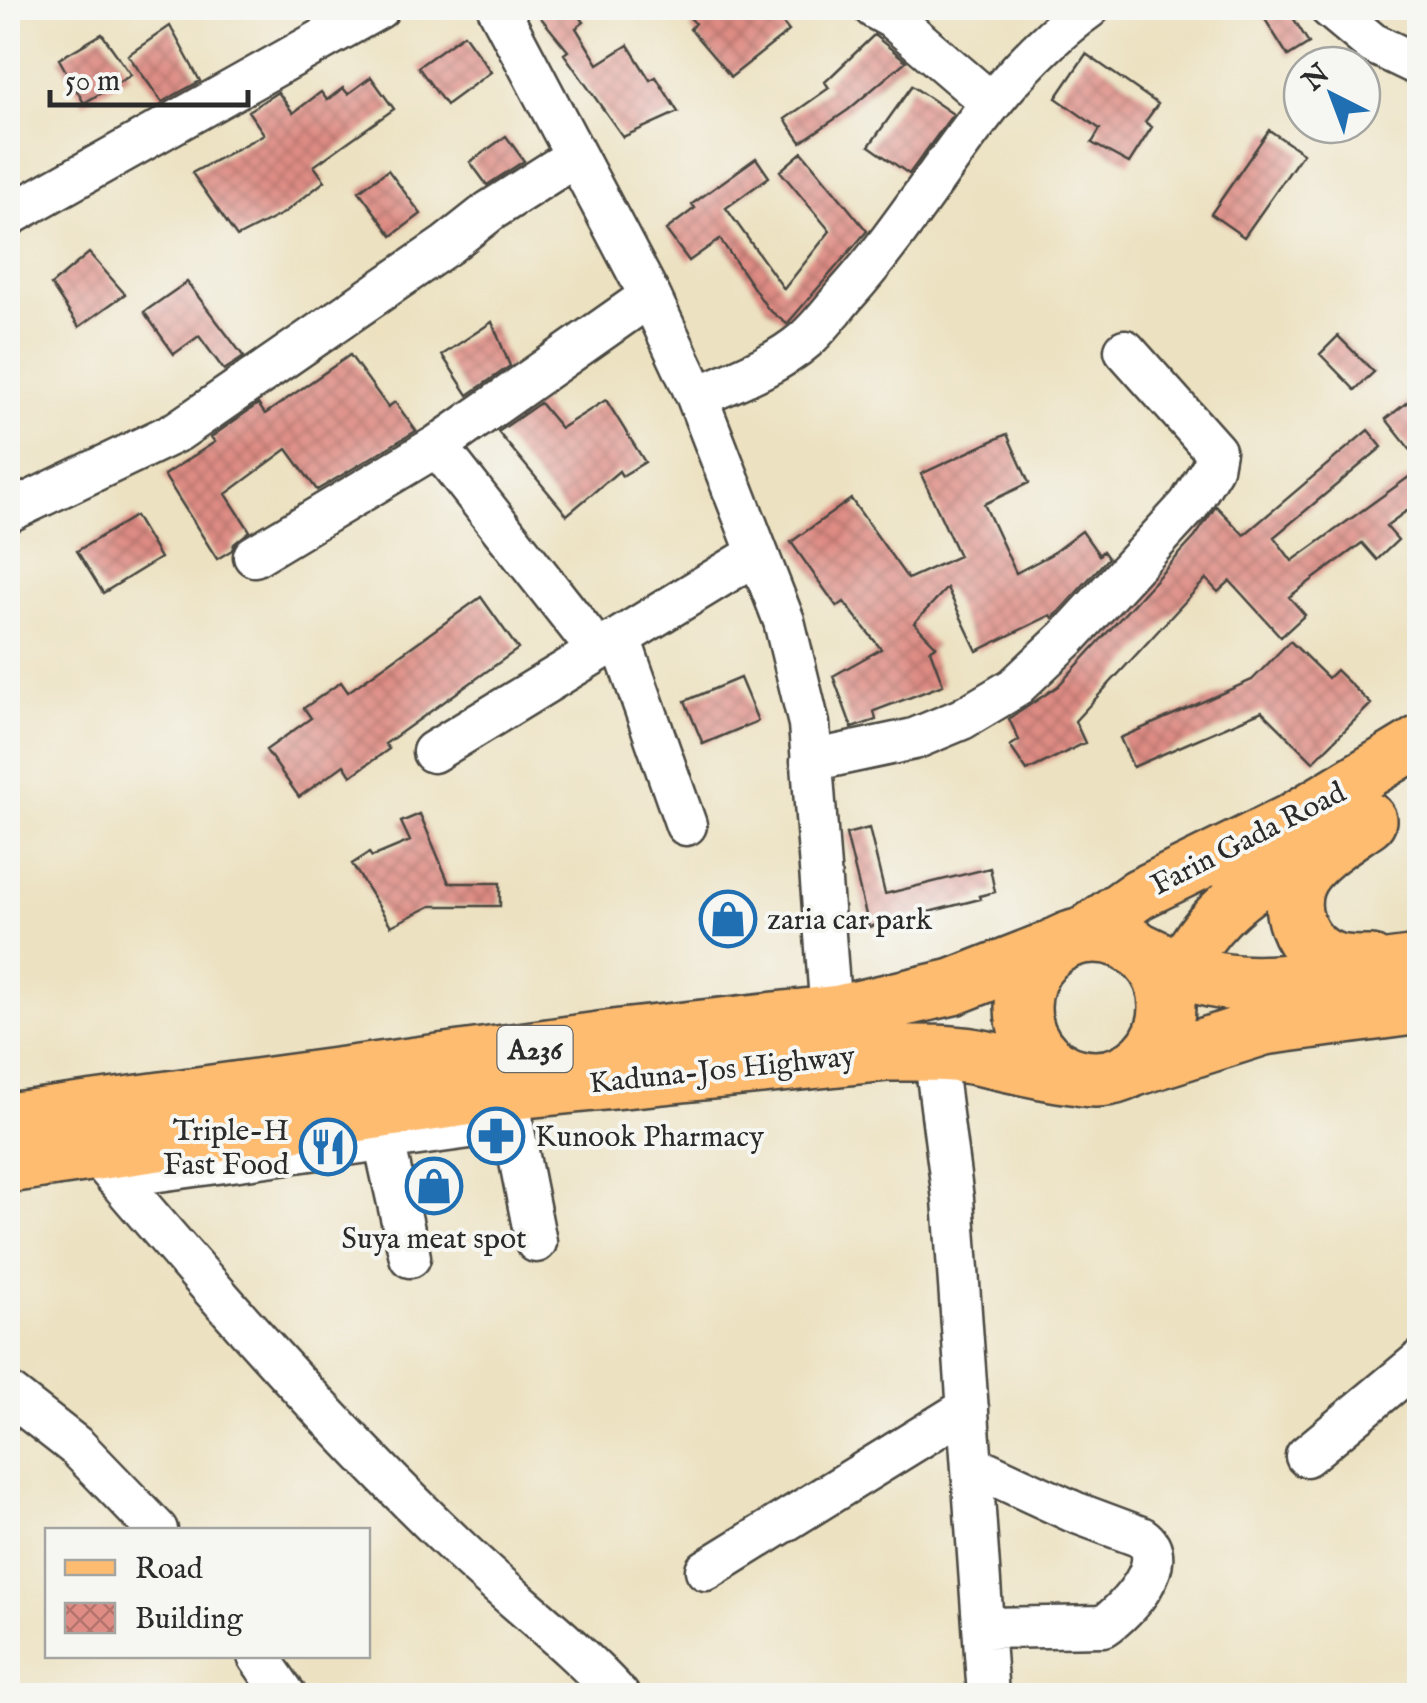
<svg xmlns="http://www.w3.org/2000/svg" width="1427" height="1703" font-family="'IM FELL English',serif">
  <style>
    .building { fill: url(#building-cross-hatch) }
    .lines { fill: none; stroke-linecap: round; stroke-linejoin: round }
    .minor-casing { stroke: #484641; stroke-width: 45 }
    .major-casing { stroke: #484641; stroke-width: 55 }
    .highway-casing { stroke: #484641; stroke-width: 60 }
    .minor { stroke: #fff; stroke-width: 40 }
    .major { stroke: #febc70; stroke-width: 50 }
    .highway { stroke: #febc70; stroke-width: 55 }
    .labels { text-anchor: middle; stroke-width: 8; stroke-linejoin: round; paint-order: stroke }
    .shield { fill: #f6f6f2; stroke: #686867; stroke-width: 2.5 }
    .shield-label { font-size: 28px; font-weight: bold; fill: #2b2b2b }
    .street-label { font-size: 30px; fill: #2b2b2b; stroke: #f6f6f2 }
    .poi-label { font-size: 30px; fill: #2b2b2b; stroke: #f6f6f2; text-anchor: start }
  </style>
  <defs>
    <pattern id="building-cross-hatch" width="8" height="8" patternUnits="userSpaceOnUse" patternTransform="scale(2.5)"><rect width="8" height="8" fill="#de8c84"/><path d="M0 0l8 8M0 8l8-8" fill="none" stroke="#b4736c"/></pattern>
  </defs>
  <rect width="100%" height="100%" fill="#f6f6f2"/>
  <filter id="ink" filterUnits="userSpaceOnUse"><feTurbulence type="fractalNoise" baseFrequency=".01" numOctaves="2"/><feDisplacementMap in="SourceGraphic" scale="20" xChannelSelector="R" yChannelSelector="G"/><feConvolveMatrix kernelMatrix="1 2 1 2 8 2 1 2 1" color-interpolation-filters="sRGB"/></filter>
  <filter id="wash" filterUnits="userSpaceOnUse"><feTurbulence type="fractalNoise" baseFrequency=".0048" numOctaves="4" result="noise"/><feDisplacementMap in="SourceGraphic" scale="40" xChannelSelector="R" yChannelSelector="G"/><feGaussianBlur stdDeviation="2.25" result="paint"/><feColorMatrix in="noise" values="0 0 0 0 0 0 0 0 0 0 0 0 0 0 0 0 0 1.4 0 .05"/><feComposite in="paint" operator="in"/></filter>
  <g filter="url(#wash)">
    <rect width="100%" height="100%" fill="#ece1c0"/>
    <g id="blocks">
      <path class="building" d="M533,8H573L584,22L576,28L598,64L628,45L650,80L656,77L678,112L623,137L564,54L568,51Z
        M681,8H770L789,31L731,77L690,29L695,23Z
        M1258,8H1287L1309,43L1288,56Z
        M170,26L200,81L162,102L128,55Z
        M102,34L131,75L84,103L59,59Z
        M464,34L491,72L446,105L418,67Z
        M874,35L906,61L848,110L801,142L785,119L829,88L825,82Z
        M1086,54L1158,104L1145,122L1152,127L1129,163L1092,143L1100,129L1056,98Z
        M371,77L394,109L314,166L325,181L284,213L237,237L192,173L264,134L248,111L278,92L293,113L321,92L327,100L343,88L348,94Z
        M912,86L953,114L909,174L869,146Z
        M1269,130L1303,153L1244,237L1211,214Z
        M506,136L524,161L487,185L470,162Z
        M802,152L867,231L787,324L768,309L720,239L689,261L666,230L695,208L692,204L756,158L769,177L726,208L784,289L830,231L780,171Z
        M388,170L421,214L392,236L359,191Z
        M89,253L125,294L79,327L51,285Z
        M187,282L244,357L224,370L199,336L174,354L144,312Z
        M492,322L510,366L468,395L442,355Z
        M1338,336L1374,372L1355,390L1320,354Z
        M350,355L388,407L395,402L416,431L317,490L287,449L226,494L250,531L234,544L232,550L217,559L164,475L215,442L211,437L258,404L265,414Z
        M1420,392V462L1386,419Z
        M606,400L645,462L622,476L619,471L567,515L498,432L540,403L561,428Z
        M1368,430L1382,447L1274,537L1292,561L1420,469V501L1386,526L1398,540L1377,560L1362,543L1289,597L1305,615L1281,637L1230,581L1218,592L1206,579L1075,721L1085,743L1027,771L1010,746L1019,740L1009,719L1058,686L1195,537L1216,506L1244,535Z
        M1007,434L1029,483L984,504L1016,573L1050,555L1082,531L1099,555L1103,551L1108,558L1053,618L1051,615L977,651L947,588L914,623L936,646L930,650L943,685L874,711L876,720L852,728L833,676L881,649L844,602L837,607L791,542L851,499L908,579L959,556L921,474Z
        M135,516L160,558L103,593L77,551Z
        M481,597L518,649L385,744L389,749L351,776L344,765L299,797L266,750L311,718L304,708L341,682L348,692Z
        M1290,641L1328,678L1336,670L1371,704L1313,762L1262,711L1133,767L1120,738L1252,680Z
        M740,678L758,721L703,744L685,701Z
        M420,814L449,883H500V906H431L391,926L352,864L369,853L372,857L410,841L401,822Z
        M869,828L885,894L990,868L995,892L979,896L980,899L869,927L846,834Z"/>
    </g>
  </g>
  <g filter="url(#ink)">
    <use href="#blocks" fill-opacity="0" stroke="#484641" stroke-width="2.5"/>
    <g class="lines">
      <g class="minor-casing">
        <path id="minor" d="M498,8L650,296L697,397L784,621L809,724L831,1014
          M874,8L892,18L990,102
          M1330,8L1372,43L1420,66
          M8,216L379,8
          M697,397C733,381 775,366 805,340C820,327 833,309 846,294C930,201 985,82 1089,8
          M437,446L598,651
          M8,512L178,431L447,245L490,211L576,156
          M254,556L437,446L650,296
          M620,638L686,825
          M433,752L757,554
          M811,761L914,739L962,719L1014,688L1067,638L1189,505L1212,468L1215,451L1125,350
          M934,1052L953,1199L988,1696
          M507,1096L536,1242
          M384,1141L410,1257
          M95,1153C211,1289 327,1423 456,1546C509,1597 569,1641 619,1696
          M115,1177L513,1122
          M8,1393L77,1447L157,1530
          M1306,1456L1420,1361
          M972,1465L1074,1512L1141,1537C1174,1560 1126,1611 1104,1626L985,1628
          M706,1570L968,1408
          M258,1656L286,1696"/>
      </g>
      <g class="major-casing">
        <path id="major" d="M1078,937L1139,894L1290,820L1420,741
          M1167,1006C1193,915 1255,881 1334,840"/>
      </g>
      <g class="highway-casing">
        <path id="highway" d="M1368,820C1347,835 1323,849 1306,869C1279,902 1298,953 1339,962C1349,964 1361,964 1371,964
          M1023 1007a72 72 0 1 1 144 0a72 72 0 1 1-144 0Z
          M1135,948C1162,961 1190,976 1220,981C1285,991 1355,970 1420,964
          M1129,1070L1264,1027L1420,1006
          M8,1121L621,1037L839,1013L953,987L1055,947
          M8,1165L506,1092L888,1053C918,1053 947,1052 977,1057C1012,1064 1045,1073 1080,1077"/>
      </g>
      <use href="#minor" class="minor"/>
      <use href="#major" class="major"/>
      <use href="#highway" class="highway"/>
    </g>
  </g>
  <defs>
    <g id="shop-ring" transform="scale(2.875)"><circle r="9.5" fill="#f6f6f2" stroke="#1f6fb2" stroke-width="1.5"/><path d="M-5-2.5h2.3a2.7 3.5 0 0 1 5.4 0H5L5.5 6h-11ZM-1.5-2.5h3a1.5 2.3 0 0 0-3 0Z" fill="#1f6fb2"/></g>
    <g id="pharmacy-ring" transform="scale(2.875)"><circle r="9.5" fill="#f6f6f2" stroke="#1f6fb2" stroke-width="1.5"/><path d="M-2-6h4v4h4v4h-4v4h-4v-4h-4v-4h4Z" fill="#1f6fb2"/></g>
    <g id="restaurant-ring" transform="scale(2.875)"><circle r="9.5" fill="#f6f6f2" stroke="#1f6fb2" stroke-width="1.5"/><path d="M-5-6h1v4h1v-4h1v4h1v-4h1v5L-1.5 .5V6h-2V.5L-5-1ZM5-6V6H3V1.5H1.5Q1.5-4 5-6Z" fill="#1f6fb2"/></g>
  </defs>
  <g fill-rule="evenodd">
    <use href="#shop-ring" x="728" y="919"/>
    <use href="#pharmacy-ring" x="496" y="1136"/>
    <use href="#restaurant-ring" x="328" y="1147"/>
    <use href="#shop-ring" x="434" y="1186"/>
  </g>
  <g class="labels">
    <rect class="shield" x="497.5" y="1026" width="75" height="46" rx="8"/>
    <g class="shield-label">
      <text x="535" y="1059">A236</text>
    </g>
    <g class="street-label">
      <text transform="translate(1248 838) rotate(-27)" y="10">Farin Gada Road</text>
      <text transform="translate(722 1069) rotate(-6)" y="10">Kaduna-Jos Highway</text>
    </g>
    <g class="poi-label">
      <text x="767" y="929">zaria car park</text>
      <text x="289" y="1140" text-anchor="end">Triple-H<tspan x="289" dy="34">Fast Food</tspan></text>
      <text x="535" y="1146">Kunook Pharmacy</text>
      <text x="434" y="1248" text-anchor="middle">Suya meat spot</text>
    </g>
  </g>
  <rect width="1427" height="1703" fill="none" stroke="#f6f6f2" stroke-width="40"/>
  <rect x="45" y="1528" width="325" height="130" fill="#f6f6f2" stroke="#a5a5a2" stroke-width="2.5"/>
  <rect x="65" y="1560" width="50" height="15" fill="#febc70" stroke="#a5a5a2" stroke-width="2.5"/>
  <text x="135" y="1578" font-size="30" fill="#2b2b2b">Road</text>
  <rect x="65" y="1603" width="50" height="30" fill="url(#building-cross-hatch)" stroke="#a5a5a2" stroke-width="2.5"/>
  <text x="135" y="1628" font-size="30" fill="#2b2b2b">Building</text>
  <g transform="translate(1332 95) rotate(318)"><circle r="48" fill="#f6f6f2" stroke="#a5a5a2" stroke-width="2.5"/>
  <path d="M0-8L18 38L0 25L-18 38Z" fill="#1f6fb2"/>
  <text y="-15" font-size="28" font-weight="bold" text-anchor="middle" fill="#2b2b2b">N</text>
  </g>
  <path d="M50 90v15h198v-15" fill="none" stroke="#2b2b2b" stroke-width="5"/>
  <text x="65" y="90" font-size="30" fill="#2b2b2b" stroke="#f6f6f2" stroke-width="8" paint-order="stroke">50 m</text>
</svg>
